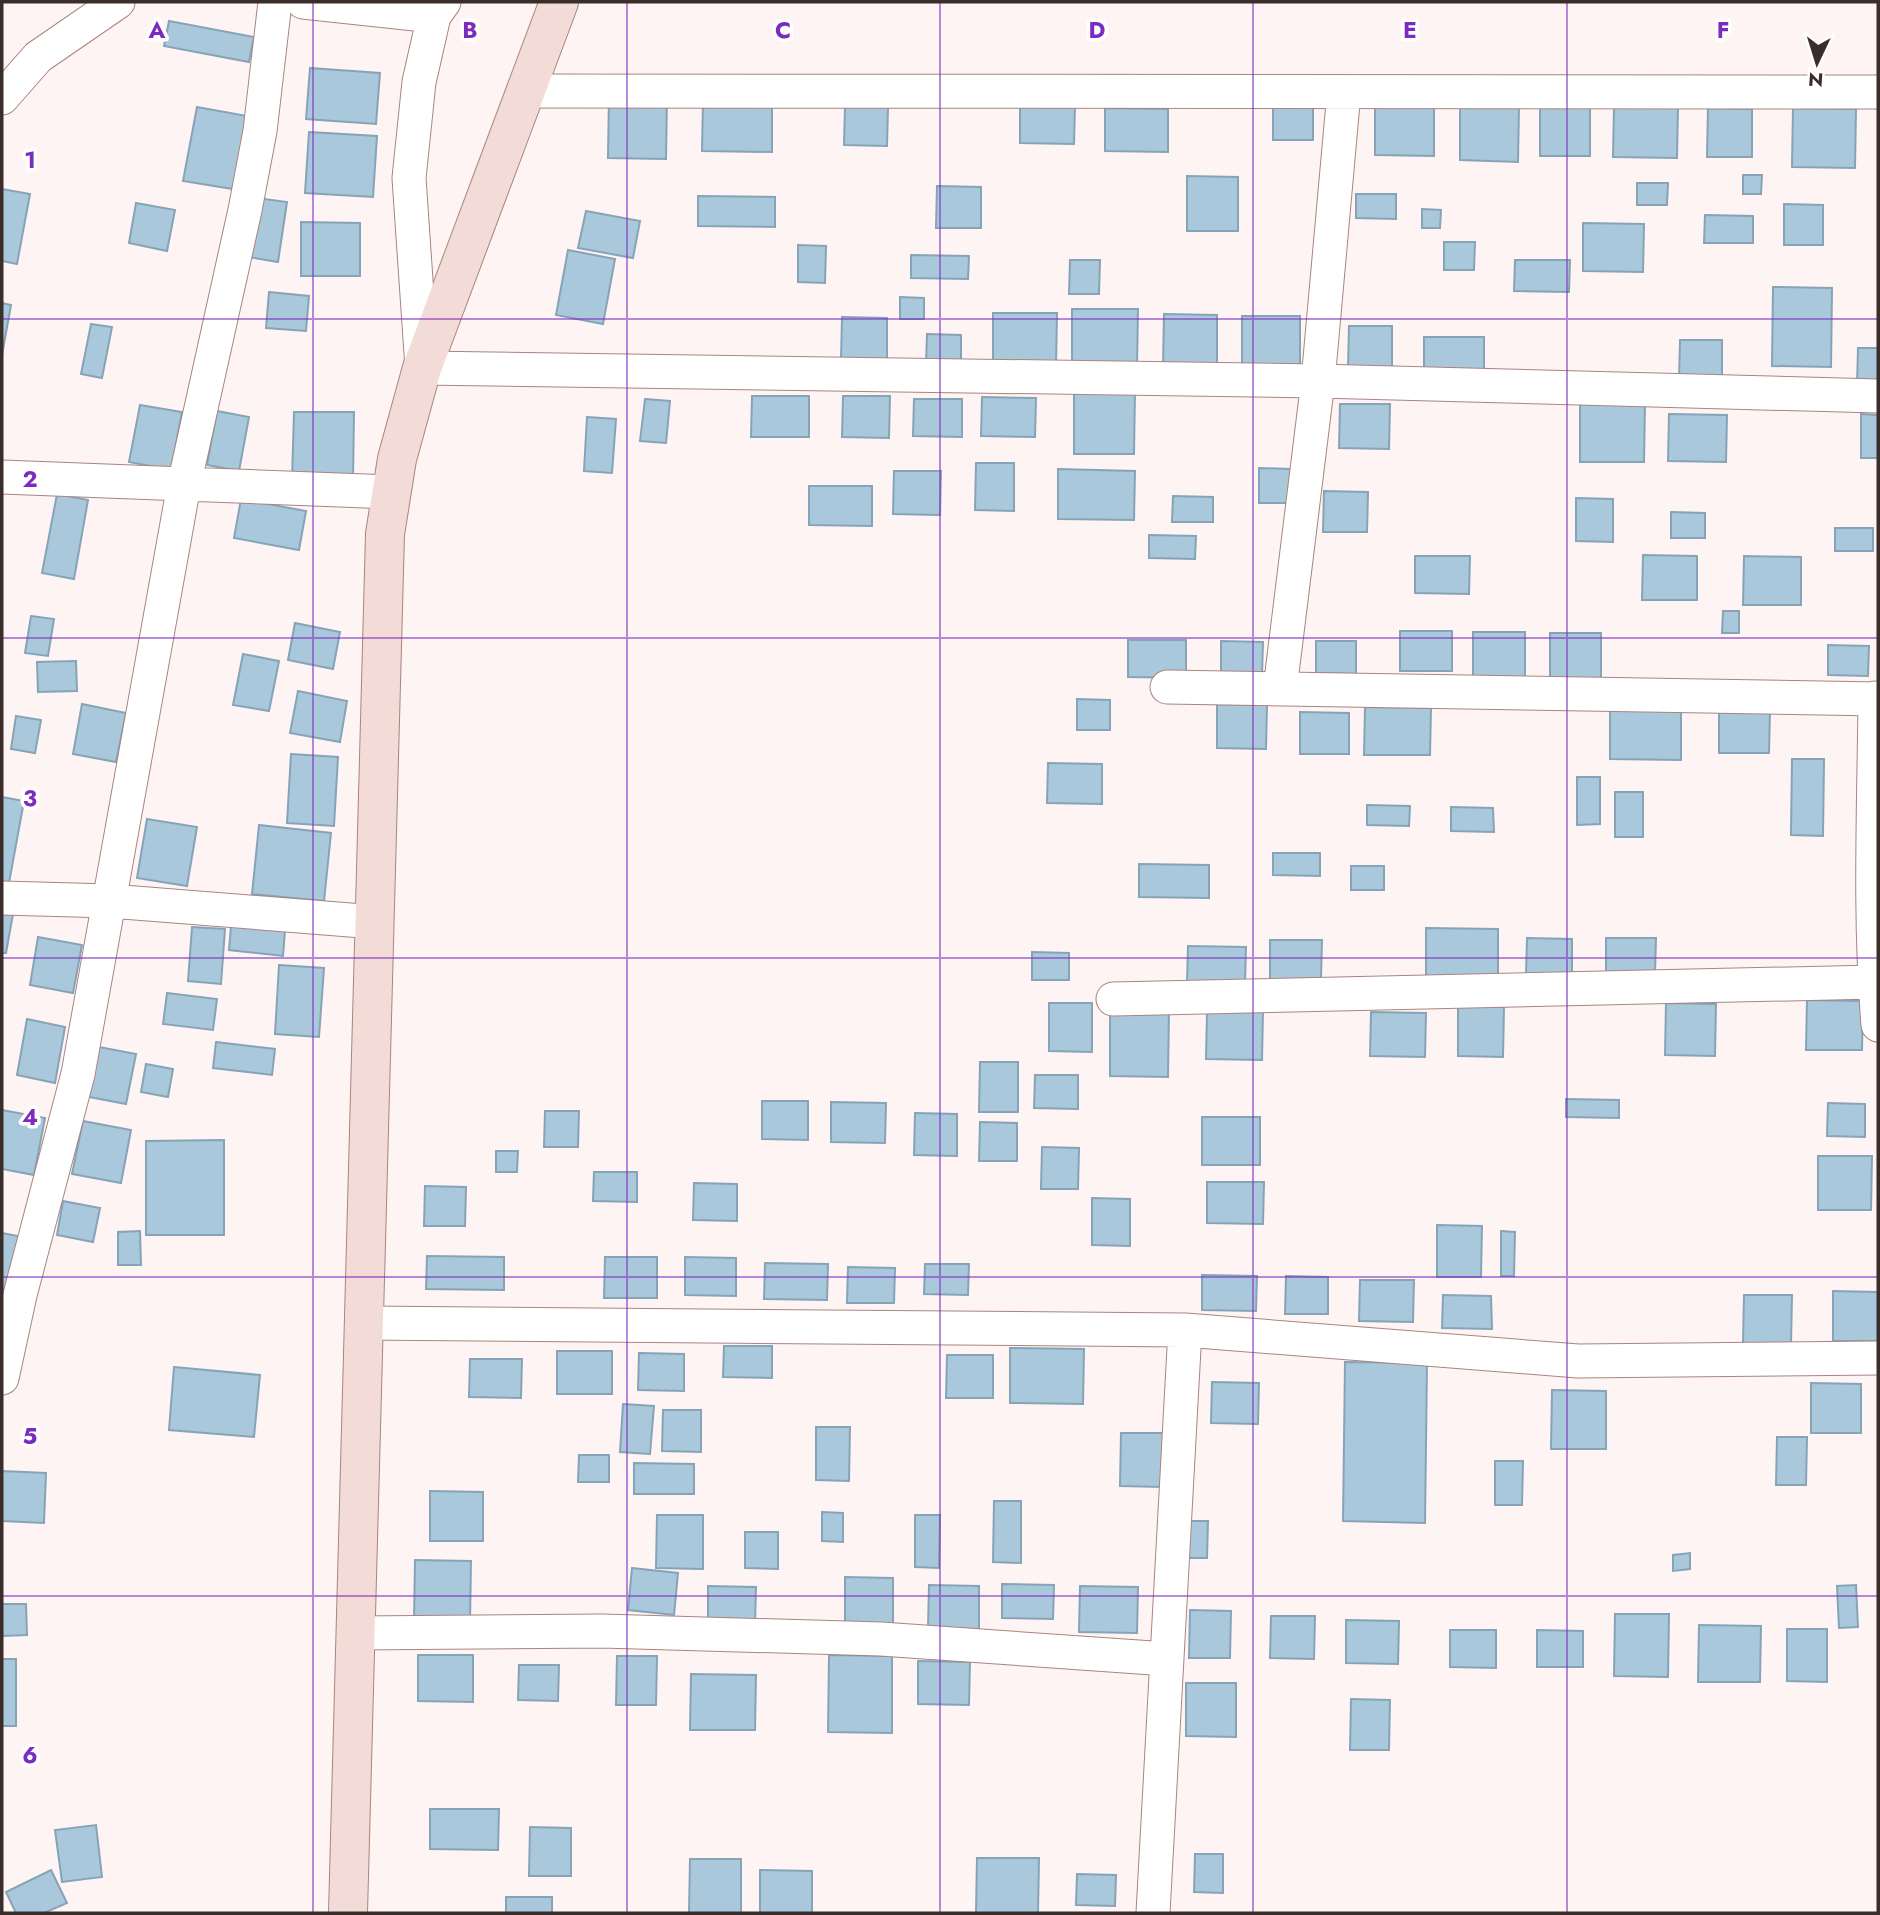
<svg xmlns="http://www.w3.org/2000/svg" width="1880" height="1915" font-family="Jost,sans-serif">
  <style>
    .building { fill: #aac8dc; stroke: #86a3b8; stroke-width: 2 }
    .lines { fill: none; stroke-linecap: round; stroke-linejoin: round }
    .street-casing { stroke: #a8857e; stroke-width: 35 }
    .secondary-casing { stroke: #a8857e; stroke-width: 40 }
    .street { stroke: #fff; stroke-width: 33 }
    .secondary { stroke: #f3dbd7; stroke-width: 38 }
    .grid { fill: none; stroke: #7b2cbf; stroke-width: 2; stroke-opacity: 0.55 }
    .grid-label { font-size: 23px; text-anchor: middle; font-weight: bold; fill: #7b2cbf; stroke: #fff; stroke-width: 7; stroke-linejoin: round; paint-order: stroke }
  </style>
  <rect width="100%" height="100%" fill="#fdf4f3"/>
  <path class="building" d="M169,21L254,37L249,62L164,46Z
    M310,68L380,73L376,124L306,119Z
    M609,96L667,97L666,159L608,158Z
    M703,102L772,103V152L702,151Z
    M1020,104L1075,105L1074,144L1020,143Z
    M1540,104L1590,105V156H1540Z
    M1375,105H1434V156L1375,155Z
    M1460,106H1519L1518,162L1460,160Z
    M197,107L247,116L233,189L183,181Z
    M845,107H888L887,146L844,145Z
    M1273,107L1313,108V140H1273Z
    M1614,107L1678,108L1677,158L1613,157Z
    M1105,108L1168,109V152L1105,151Z
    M1708,108L1752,109V157H1707Z
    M1793,108L1856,109L1855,168L1792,167Z
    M309,132L377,136L373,197L305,193Z
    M1743,175H1762L1761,194H1743Z
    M1187,176L1238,177V231H1187Z
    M1637,183H1668L1667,205H1637Z
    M937,186L981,187V228H936Z
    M2,189L30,194L17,264L2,261Z
    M1356,194H1396V219L1356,218Z
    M698,196L775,197V227L698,226Z
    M257,198L287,202L278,262L248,257Z
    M136,203L175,210L167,251L129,243Z
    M1784,204L1823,205V245H1784Z
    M1422,209L1441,210L1440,228H1422Z
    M586,211L640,221L633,258L578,248Z
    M1705,215L1753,216V243H1704Z
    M301,222L360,223V276H301Z
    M1583,223L1644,224L1643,272L1583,271Z
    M1444,242H1475L1474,270H1444Z
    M798,245L826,246L825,283L798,282Z
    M568,250L615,259L603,324L556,315Z
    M911,255L969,256L968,279L911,278Z
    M1070,260H1100L1099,294H1069Z
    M1515,260H1570L1569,292L1514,291Z
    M1773,287L1832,288L1831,367L1772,366Z
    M269,292L309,296L306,331L266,328Z
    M900,297L924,298V319H900Z
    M2,303L11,305L2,355Z
    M1072,309H1138L1137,366L1072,365Z
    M993,313H1057L1056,366L993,365Z
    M1164,314L1217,315V368H1163Z
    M1242,316H1300V364H1242Z
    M842,317L887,318V361L841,360Z
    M91,324L112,327L102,378L81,374Z
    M1349,326H1392V369L1348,368Z
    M927,334L961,335V365H926Z
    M1424,337H1484V377L1424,375Z
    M1680,340H1722V380H1679Z
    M1858,348H1878V386H1857Z
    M1074,389L1135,390L1134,454H1074Z
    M752,396H809V437H751Z
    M843,396H890L889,438L842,437Z
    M982,397L1036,398L1035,437L981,436Z
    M645,399L670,401L666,443L640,441Z
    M914,399H962V437L913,436Z
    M1340,404H1390L1389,449L1339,448Z
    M1580,404H1645L1644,462H1580Z
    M140,405L182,412L171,470L129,462Z
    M217,411L249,417L239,471L207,465Z
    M294,412H354L353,480H292Z
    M1669,414L1727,415L1726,462L1668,461Z
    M1861,414L1878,415V458H1861Z
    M587,417L616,419L612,473L584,471Z
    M976,463H1014V511L975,510Z
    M1259,468L1291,469L1290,503H1259Z
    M1058,469L1135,471L1134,520L1058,519Z
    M894,471H941L940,515L893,514Z
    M809,486H872V526L809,525Z
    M1324,491L1368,492L1367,532H1323Z
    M57,494L88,500L74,579L42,573Z
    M1173,496L1213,497V522H1172Z
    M1576,498L1613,499V542L1576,541Z
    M241,499L306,511L299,550L234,538Z
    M1671,512L1705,513V538H1671Z
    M1835,528H1873V551H1835Z
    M1149,535L1196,536L1195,559L1149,558Z
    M1643,555L1697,556V600H1642Z
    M1415,556H1470L1469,594L1415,593Z
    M1744,556L1801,557V605H1743Z
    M1723,611H1739V633H1722Z
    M31,616L54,619L48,656L25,653Z
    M295,623L340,632L333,669L288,660Z
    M1400,631H1452V671H1400Z
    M1473,632H1525V678L1473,677Z
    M1550,633H1601V681L1550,680Z
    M1128,640H1186V678L1128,677Z
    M1221,641L1263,642L1262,675H1221Z
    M1316,641H1356V674L1316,673Z
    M1828,645L1869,646L1868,676L1828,675Z
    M243,654L279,661L269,711L233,705Z
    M76,661L77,691L38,692L37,662Z
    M298,691L347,701L340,742L290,733Z
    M1077,699L1110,700V730H1077Z
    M82,704L126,713L116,762L73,754Z
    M1217,704L1267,705L1266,749L1217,748Z
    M1365,707L1431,708L1430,755H1364Z
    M1610,710L1681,711V760L1610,759Z
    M1719,710L1770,711L1769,753H1719Z
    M1300,712L1349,713V754H1300Z
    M16,716L41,720L35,753L11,749Z
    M291,754L338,757L334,826L287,823Z
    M1792,759H1824L1823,836L1791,835Z
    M1048,763L1102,764V804L1047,803Z
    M1577,777H1600V824L1577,825Z
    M1615,792H1643V837H1615Z
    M2,797L24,801L9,883L2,881Z
    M1367,805L1410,806L1409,826L1367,825Z
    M1451,807L1493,808L1494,832L1451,831Z
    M147,819L197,827L187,886L137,878Z
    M259,825L331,833L324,901L252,894Z
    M1273,853H1320V876L1273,875Z
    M1139,864L1209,865V898L1139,897Z
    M1351,866H1384V890H1351Z
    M2,912L13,914L6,953H2Z
    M231,926L285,931L283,956L229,950Z
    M192,927L225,929L221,984L188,981Z
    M1426,928L1498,929V978L1426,977Z
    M38,937L82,945L73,993L30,985Z
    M1527,938L1572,939V975H1526Z
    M1606,938H1656L1655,973L1606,972Z
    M1270,940H1322L1321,979H1270Z
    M1188,946L1246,947L1245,983H1187Z
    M1032,952L1069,953V980H1032Z
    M279,965L324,968L319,1037L275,1034Z
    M167,993L217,999L213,1030L163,1024Z
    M1807,1000L1863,1001L1862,1050H1806Z
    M1049,1003H1092V1052L1049,1051Z
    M1666,1003L1716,1004L1715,1056L1665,1055Z
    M1458,1007H1504L1503,1057L1458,1056Z
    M1110,1009H1169L1168,1077L1110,1076Z
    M1207,1011H1263L1262,1060L1206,1059Z
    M1371,1012L1426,1013L1425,1057L1370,1056Z
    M27,1019L65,1027L55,1083L17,1075Z
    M216,1042L275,1049L272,1075L213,1068Z
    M99,1047L136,1054L126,1104L89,1097Z
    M980,1062H1018V1112H979Z
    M146,1064L173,1069L168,1097L141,1092Z
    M1035,1075H1078V1109L1034,1108Z
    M1566,1099L1619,1100V1118L1566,1117Z
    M762,1101H808V1140L762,1139Z
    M831,1102L886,1103L885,1143L831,1142Z
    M1828,1103L1865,1104V1137L1827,1136Z
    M2,1110L45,1118L34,1175L2,1169Z
    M545,1111H579L578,1147H544Z
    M915,1113L957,1114V1156L914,1155Z
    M1202,1117H1260V1165H1202Z
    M83,1121L131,1130L121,1183L72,1174Z
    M980,1122L1017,1123V1161H979Z
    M224,1140V1235H146V1141Z
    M1042,1147L1079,1148L1078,1189H1041Z
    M496,1151H518L517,1172H496Z
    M1818,1156H1872L1871,1210H1818Z
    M594,1172H637V1202L593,1201Z
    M1207,1182H1264L1263,1224L1207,1223Z
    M694,1183L737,1184V1221L693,1220Z
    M425,1186L466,1187L465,1226H424Z
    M1092,1198L1130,1199V1246L1092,1245Z
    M63,1201L100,1208L93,1242L57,1235Z
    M1437,1225L1482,1226L1481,1277H1437Z
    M140,1231L141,1265H118V1232Z
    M1501,1231L1515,1232L1514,1276H1501Z
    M2,1233L23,1237L12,1291L2,1289Z
    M427,1256L504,1257V1290L426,1289Z
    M605,1257H657V1298H604Z
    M685,1257L736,1258V1296L685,1295Z
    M765,1263L828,1264L827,1300L764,1299Z
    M925,1264H969L968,1295L924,1294Z
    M848,1267L895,1268L894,1303H847Z
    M1202,1275L1257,1276L1256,1311L1202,1310Z
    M1286,1276L1328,1277V1314H1285Z
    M1360,1280H1414L1413,1322L1359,1321Z
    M1833,1291L1878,1292V1341H1833Z
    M1443,1295L1491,1296L1492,1329L1442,1328Z
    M1744,1295H1792L1791,1344L1743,1343Z
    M724,1346H772V1378L723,1377Z
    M1010,1348L1084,1349L1083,1404L1010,1403Z
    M557,1351H612V1394H557Z
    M639,1353L684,1354V1391L638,1390Z
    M947,1355H993V1398H946Z
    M470,1359H522L521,1398L469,1397Z
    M1345,1362L1427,1363L1425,1523L1343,1521Z
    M174,1367L260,1375L254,1437L169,1430Z
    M1212,1382L1259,1383L1258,1424L1211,1423Z
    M1811,1383L1861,1384V1433H1811Z
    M1552,1390L1606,1391V1449H1551Z
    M623,1404L654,1406L650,1454L620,1452Z
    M663,1410H701V1452L662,1451Z
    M816,1427H850L849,1481L816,1480Z
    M1121,1433H1163V1487L1120,1486Z
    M1777,1437H1807L1806,1485H1776Z
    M579,1455H609V1482H578Z
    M1495,1461H1523L1522,1505H1495Z
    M634,1463L694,1464V1494H634Z
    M2,1471L46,1473L44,1523L2,1521Z
    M430,1491L483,1492V1541H430Z
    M994,1501H1021V1563L993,1562Z
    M822,1512L843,1513V1542L822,1541Z
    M657,1515H703V1569L656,1568Z
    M915,1515H940L939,1568L915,1567Z
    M1185,1521H1208L1207,1558H1184Z
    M745,1532H778V1569L745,1568Z
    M1690,1553V1569L1673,1571V1555Z
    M415,1560L471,1561L470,1622H414Z
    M632,1568L678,1573L674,1615L628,1610Z
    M845,1577L893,1578V1625L845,1624Z
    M1002,1584L1054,1585L1053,1619L1002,1618Z
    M929,1585L979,1586V1629L928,1628Z
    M1856,1585L1858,1627L1839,1628L1837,1586Z
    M708,1586L756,1587L755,1625H708Z
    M1080,1586L1138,1587L1137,1633L1079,1632Z
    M2,1604H26L27,1635L2,1636Z
    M1190,1610L1231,1611L1230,1658H1189Z
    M1615,1614H1669L1668,1677L1614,1676Z
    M1271,1616H1315L1314,1659L1270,1658Z
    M1346,1620L1399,1621L1398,1664L1346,1663Z
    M1699,1625L1761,1626L1760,1682H1698Z
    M1787,1629H1827V1682L1787,1681Z
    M1450,1630H1496V1668L1450,1667Z
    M1537,1630L1583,1631V1667H1537Z
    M418,1655H473V1702L418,1701Z
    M829,1655L892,1656V1733L828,1732Z
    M617,1656H657L656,1705H616Z
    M2,1659H16V1726H2Z
    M918,1661L970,1662L969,1705L918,1704Z
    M519,1665H559L558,1701L518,1700Z
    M691,1674L756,1675L755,1730H690Z
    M1186,1683H1236V1737L1186,1736Z
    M1351,1699L1390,1700L1389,1750H1350Z
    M430,1809H499L498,1850L430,1849Z
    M96,1825L102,1877L62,1882L55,1830Z
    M530,1827L571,1828V1876H529Z
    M1195,1854H1223V1893L1194,1892Z
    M977,1858H1039L1038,1913H976Z
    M690,1859H741V1913H689Z
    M51,1870L67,1903L44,1913H16L6,1892Z
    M760,1870L812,1871V1913H760Z
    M1077,1874L1116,1875L1115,1906L1076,1905Z
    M506,1897H552V1913H506Z"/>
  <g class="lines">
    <g class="street-casing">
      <path id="street" d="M303,2L434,16
        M444,2L434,16L419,82L409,178L422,368L1318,381L1878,396
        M526,91L1878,92
        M2,98L38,57L118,2
        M2,477L392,492
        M1167,687L1878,699
        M1280,689L1318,381L1344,92
        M1875,698C1874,807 1869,916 1878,1025
        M2,898L110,901L375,922
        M1113,999L1875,982
        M363,1323L1185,1330L1578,1361L1878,1358
        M2,1378L20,1295L78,1074L184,485L245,210L260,131L275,2
        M355,1633L602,1631L881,1639L1167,1659
        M1153,1913L1185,1330"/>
    </g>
    <g class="secondary-casing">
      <path id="secondary" d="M348,1913L385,534L397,459L422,368L559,2"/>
    </g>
    <use href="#street" class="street"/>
    <use href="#secondary" class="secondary"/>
  </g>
  <path class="grid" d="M313,2V1913M627,2V1913M940,2V1913M1253,2V1913M1567,2V1913M2,319H1878M2,638H1878M2,958H1878M2,1277H1878M2,1596H1878"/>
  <g class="grid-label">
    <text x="157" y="38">A</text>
    <text x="470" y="38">B</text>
    <text x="783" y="38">C</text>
    <text x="1097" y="38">D</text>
    <text x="1410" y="38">E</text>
    <text x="1723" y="38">F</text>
    <text x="30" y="168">1</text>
    <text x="30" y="487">2</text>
    <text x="30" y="806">3</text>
    <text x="30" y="1125">4</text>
    <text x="30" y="1444">5</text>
    <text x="30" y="1763">6</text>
  </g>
  <rect width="1880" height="1915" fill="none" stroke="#3b2d2a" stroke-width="7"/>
  <g transform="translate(1817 63) rotate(184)" stroke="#ffffff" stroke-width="5" paint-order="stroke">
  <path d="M0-5L12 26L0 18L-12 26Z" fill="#3b2d2a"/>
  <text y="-10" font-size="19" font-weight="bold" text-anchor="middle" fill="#3b2d2a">N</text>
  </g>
</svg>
